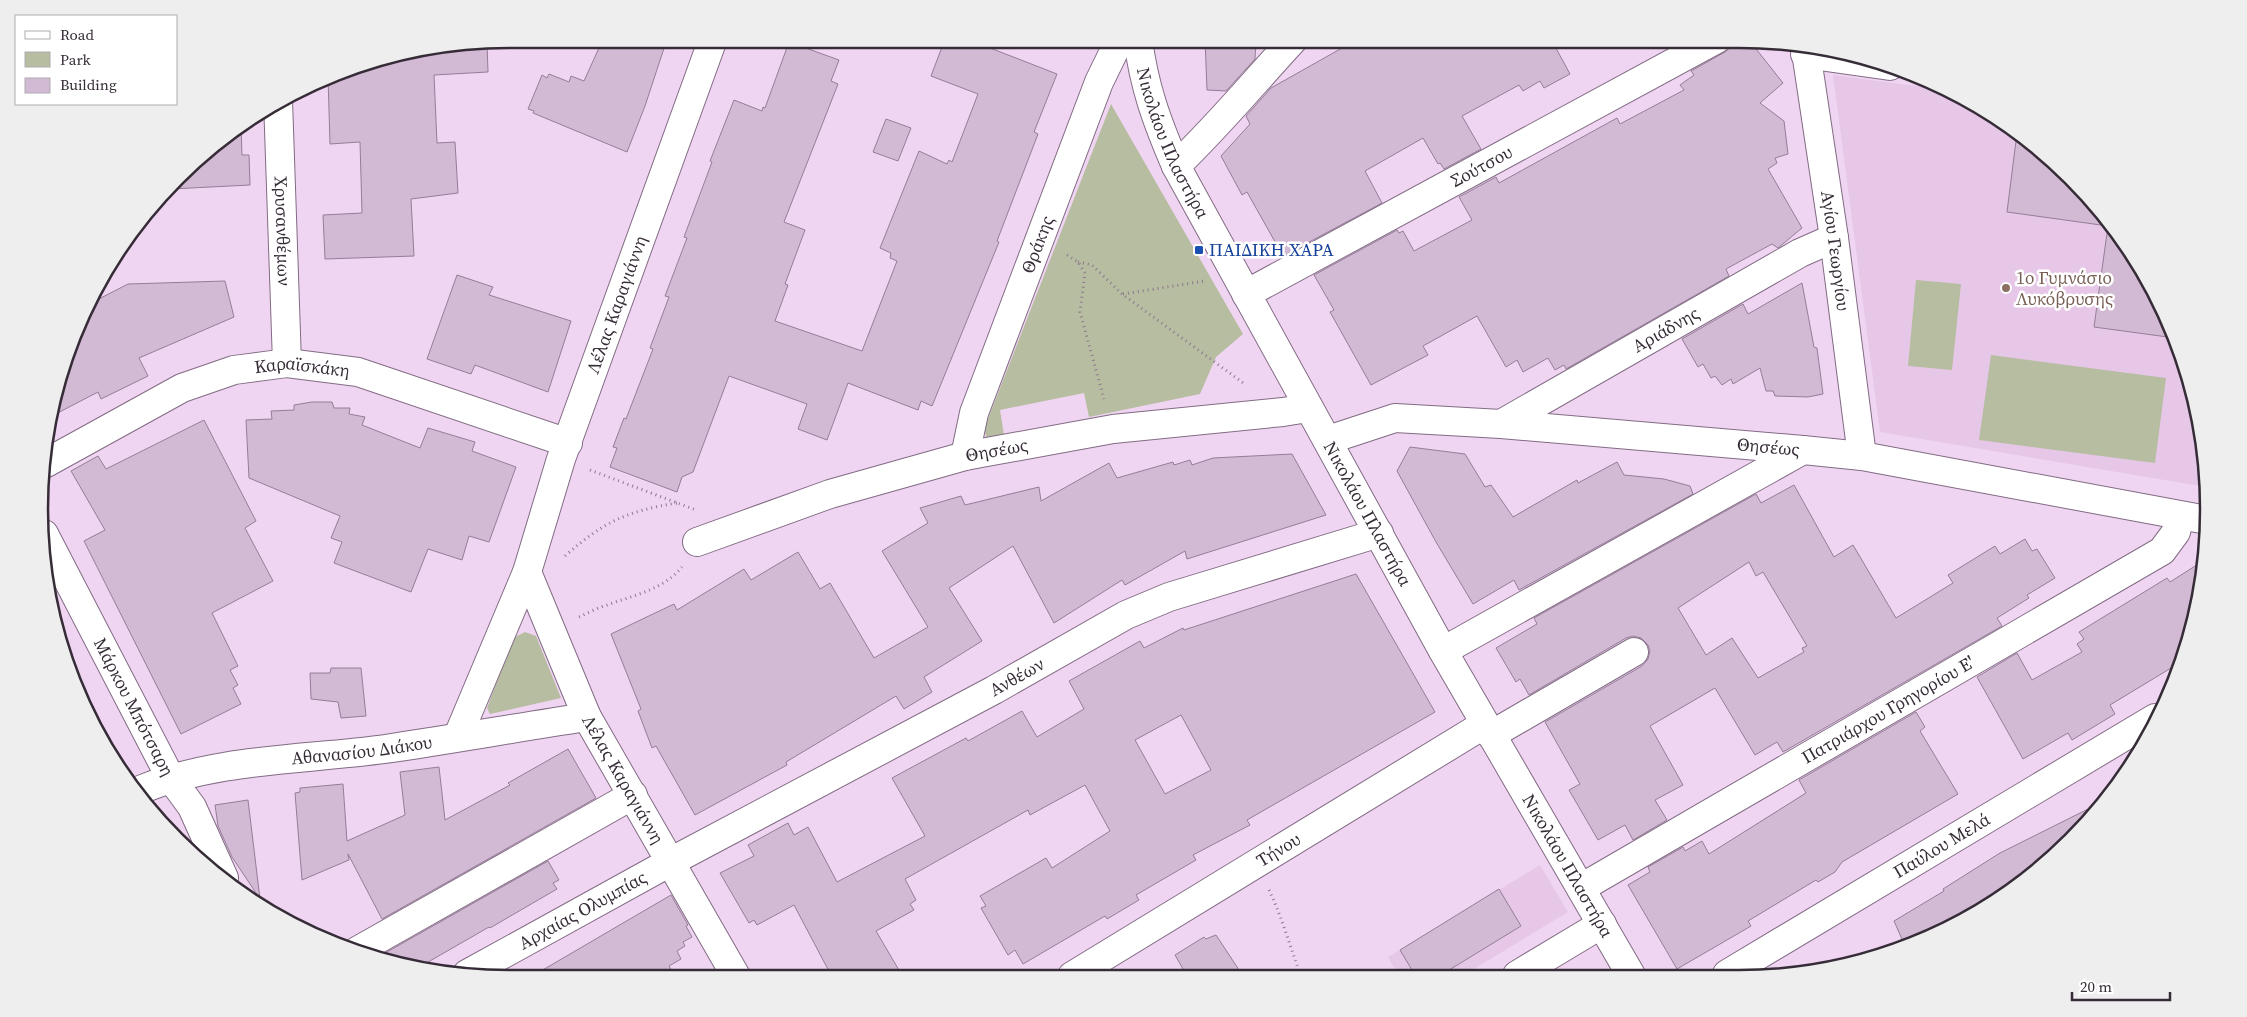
<svg xmlns="http://www.w3.org/2000/svg" width="2247" height="1017" font-family="'Source Serif 4',serif">
  <style>
    .built { fill: #e6c7e8 }
    .green { fill: #b7bda1 }
    .building { fill: #d2b9d4; stroke: #957d97; fill-rule: evenodd }
    .lines { fill: none; stroke-linecap: round; stroke-linejoin: round }
    .minor-casing { stroke: #826b84; stroke-width: 30 }
    .path { stroke: #8b798c; stroke-width: 3; stroke-dasharray: 1 4; stroke-linecap: butt }
    .minor { stroke: #fff; stroke-width: 28 }
    .transit-dot { fill: #1a4fb4; stroke: #fff; stroke-width: 2 }
    .education-dot { fill: #8d6e63; stroke: #fff; stroke-width: 2 }
    .labels { text-anchor: middle; stroke-width: 5; stroke-linejoin: round; paint-order: stroke }
    .street-label { font-size: 18px; fill: #362c37; stroke: #fff }
    .transit-label { font-size: 18px; fill: #164399; stroke: #fff; text-anchor: start }
    .education-label { font-size: 18px; fill: #785e54; stroke: #fff; text-anchor: start }
    .rim { fill: none; stroke: #362c37; stroke-width: 2.5 }
  </style>
  <rect width="100%" height="100%" fill="#f0d5f2"/>
  <path class="built" d="M1833,75L1947,90L1999,118L2070,176L2129,247L2172,328L2199,417L2206,487L1880,432Z
    M1540,865L1568,912L1464,975H1398L1388,957Z"/>
  <path class="green" d="M1111,104L1243,334L1216,357L1200,394L1089,417L1084,393L1000,410L1004,435L987,439L984,429Z
    M1916,280L1961,284L1952,370L1908,366Z
    M1991,355L2166,378L2155,463L1979,440Z
    M525,632L536,636L561,698L490,714L487,708L513,638Z"/>
  <path class="building" d="M603,39H667L645,106L627,152L533,113L534,111L528,109L542,75L547,78L549,74L569,82L571,76L584,81Z
    M945,39H967L1057,74L1034,132L1038,134L997,241L999,242L932,406L921,401L918,410L848,383L827,440L798,429L807,404L729,376L693,472L682,477L677,492L610,467L617,448L613,447L624,418L626,419L653,349L650,348L669,297L665,296L687,238L684,237L712,162L710,161L734,100L762,111L763,107L765,108L789,42L839,60L831,81L838,84L784,222L805,230L785,284L788,285L775,321L862,351L897,261L890,258L891,253L880,248L919,151L947,164L949,160L952,162L978,94L931,76Z
    M1205,39H1256L1255,59L1226,91L1207,90Z
    M1358,39H1551L1570,74L1544,88L1540,81L1523,91L1519,85L1462,116L1481,149L1444,169L1440,163L1438,164L1423,138L1365,171L1382,203L1283,256L1247,192L1242,195L1221,156L1250,124L1246,116L1271,88Z
    M1733,39L1749,40L1783,83L1760,103L1784,121L1788,154L1775,158L1777,163L1768,169L1802,228L1778,248L1772,244L1726,269L1729,276L1566,369L1564,365L1555,370L1548,358L1523,372L1517,360L1506,367L1477,316L1423,346L1428,355L1371,385L1330,312L1334,310L1314,275L1397,230L1399,233L1403,231L1414,251L1472,220L1459,197L1496,177L1499,183L1617,118L1620,124L1684,90L1680,85L1694,75L1691,71L1725,52L1731,47Z
    M487,42L488,72L434,75L437,143L455,142L458,193L411,199L414,256L325,259L323,215L362,213L360,142L330,144L328,77L357,64Z
    M886,119L911,128L898,161L873,152Z
    M241,125L242,155H249L250,185L171,189L199,155Z
    M2017,133L2070,176L2129,247L2172,328L2175,338L2094,327L2108,226L2007,212Z
    M457,275L493,287L489,295L571,321L548,392L475,365L471,374L427,359Z
    M225,281L234,317L139,358L148,376L101,399L98,392L48,418L91,303L128,284Z
    M1802,283L1814,347L1817,348L1823,394L1808,397L1775,396L1773,391H1766L1760,368L1733,384L1731,379L1722,385L1715,376L1711,378L1703,364L1698,367L1682,339L1743,304L1748,314Z
    M312,402H332L334,408H350L349,414L365,417L362,425L420,448L428,428L475,442L472,451L516,467L489,542L469,536L462,560L428,549L411,592L334,563L342,542L331,538L340,516L249,478L246,420L272,419L271,411L294,410V405Z
    M204,420L256,521L245,528L273,581L212,613L238,666L230,670L238,685L233,688L241,704L181,734L84,541L105,530L71,471L98,456L106,469Z
    M1410,447L1465,454L1485,487L1491,485L1513,517L1577,480L1578,483L1617,462L1624,475L1664,479L1690,486L1693,494L1519,590L1514,580L1473,604L1436,542L1397,471Z
    M1292,454L1326,515L1187,559L1185,551L1125,585L1122,580L1054,623L1013,546L949,588L982,641L924,677L932,692L904,709L896,696L786,762L787,765L695,815L656,746L652,748L638,711L641,709L611,634L674,604L677,610L744,569L751,580L798,552L820,589L830,583L874,658L928,627L882,551L928,523L920,508L961,496L965,505L1039,487L1041,501L1109,463L1117,478L1173,462L1174,465L1190,460L1192,465L1213,458Z
    M1794,485L1834,557L1853,545L1896,618L1953,583L1948,575L1995,546L2000,554L2025,539L2032,551L2037,549L2055,578L2027,595L2029,598L1997,618L2002,626L1783,752L1777,742L1755,755L1715,688L1650,726L1683,785L1655,800L1667,820L1633,840L1625,825L1598,840L1569,790L1580,784L1545,722L1642,666L1648,659L1650,651L1648,645L1641,638L1633,636L1626,638L1529,695L1520,679L1516,682L1496,648L1537,624L1534,618L1756,494L1761,503ZM1749,562L1756,576L1763,572L1807,646L1802,648L1804,652L1758,678L1732,638L1706,655L1678,608Z
    M2203,561L2199,600L2181,662L2110,705L2115,714L2072,740L2068,733L2023,759L1977,677L2017,653L2032,680L2082,652L2077,644L2084,639L2079,632L2167,578L2170,582Z
    M1356,574L1435,712L1247,820L1250,825L1193,855L1196,860L1136,895L1139,900L1107,919L1105,916L1023,964L1015,950L1008,955L981,908L986,906L980,896L1046,858L1052,868L1110,831L1085,785L1030,815L1028,810L905,879L916,900L910,904L914,910L876,931L903,977H832L794,905L757,925L754,920L749,923L720,873L754,856L748,845L788,823L794,835L808,827L837,882L925,836L892,778L966,738L968,741L1022,711L1037,737L1084,709L1069,681L1140,641L1144,648L1183,628L1184,630ZM1181,715L1211,770L1165,794L1135,740Z
    M331,668H361L366,716L341,718L338,702L311,699L310,673H330Z
    M1916,712L1925,727L1920,731L1958,794L1842,862L1835,872L1818,882L1816,880L1748,921L1751,926L1677,969L1628,885L1650,872L1648,867L1683,847L1685,851L1702,841L1709,854L1806,793L1799,780Z
    M568,749L596,798L382,919L348,854L349,860L302,880L295,793L300,792V788L343,784L347,841L405,815L400,772L439,767L445,820L510,785L508,783Z
    M248,800L260,899L232,857L218,826L215,805Z
    M2092,807L2095,811L2025,881L1919,942L1905,946L1894,921L1944,891L1943,889L2000,853Z
    M548,861L559,880L553,883L557,889L490,928L489,927L416,969L378,957Z
    M1499,889L1521,926L1441,975H1415L1400,950Z
    M671,895L688,925L686,926L692,937L683,942L685,946L677,951L681,959L669,966L676,978H529Z
    M1216,935L1243,976H1187L1175,955L1204,937L1206,939Z"/>
  <g class="lines">
    <g class="minor-casing">
      <g id="minor">
        <path id="s1" d="M1138,39C1144,87 1157,122 1176,166L1443,651L1631,975"/>
        <path id="s2" d="M1805,45L1834,238L1862,456"/>
        <path d="M1805,54L1890,66"/>
        <path id="s3" d="M278,100L287,363"/>
        <path d="M1176,166C1218,126 1255,81 1294,39"/>
        <path id="s4" d="M1246,294L1717,39"/>
        <path id="s5" d="M1501,424L1800,253L1834,238"/>
        <path id="s6" d="M1328,440L1395,418L1501,424L1803,450L1862,456L2207,520"/>
        <path id="s7" d="M965,456L974,413L1099,82L1120,39"/>
        <path id="s8" d="M46,463L182,388L234,370L287,363L358,372L568,443"/>
        <path id="s9" d="M44,534L170,777L192,807L224,878"/>
        <path id="s10" d="M697,542L830,494L965,456L1113,429L1283,412L1308,408"/>
        <path id="s11" d="M527,572L587,717L737,978"/>
        <path d="M1443,651L1803,450"/>
        <path d="M1491,735L1634,652"/>
        <path id="s12" d="M458,736L527,572L561,459L713,39"/>
        <path id="s13" d="M140,790C217,758 304,760 385,749C453,739 520,727 587,717"/>
        <path id="s14" d="M1581,888L2162,551L2176,532L2180,517"/>
        <path d="M357,951L633,795"/>
        <path id="s15" d="M467,974L672,861L994,690L1126,615L1169,597L1379,533"/>
        <path id="s16" d="M1727,974L2155,718"/>
        <path d="M1517,975L1602,924"/>
        <path id="s17" d="M1072,976L1485,724"/>
      </g>
    </g>
    <path class="path" d="M1067,255L1078,262L1085,273L1080,312L1104,399
      M1078,262L1092,265L1122,294L1246,385
      M1123,294L1205,281
      M590,470L696,510
      M565,556C603,522 627,511 677,503
      M579,617C588,613 597,608 607,605C634,595 663,590 682,567
      M1269,890C1282,917 1290,947 1301,976"/>
    <use href="#minor" class="minor"/>
  </g>
  <rect class="transit-dot" x="1194" y="245" width="10" height="10" rx="2.5"/>
  <circle class="education-dot" cx="2006" cy="288" r="5"/>
  <g class="labels">
    <g class="street-label">
      <text dy="6" stroke="none"><textPath href="#s1" startOffset="110">Νικολάου Πλαστήρα</textPath></text>
      <text dy="6" stroke="none"><textPath href="#s4" startOffset="268">Σούτσου</textPath></text>
      <text dy="6" stroke="none"><textPath href="#s3" startOffset="131">Χρυσανθέμων</textPath></text>
      <text dy="6" stroke="none"><textPath href="#s7" startOffset="224">Θράκης</textPath></text>
      <text dy="6" stroke="none"><textPath href="#s2" startOffset="208">Αγίου Γεωργίου</textPath></text>
      <text dy="6" stroke="none"><textPath href="#s12" startOffset="460">Λέλας Καραγιάννη</textPath></text>
      <text dy="6" stroke="none"><textPath href="#s5" startOffset="190">Αριάδνης</textPath></text>
      <text dy="6" stroke="none"><textPath href="#s8" startOffset="279">Καραϊσκάκη</textPath></text>
      <text dy="6" stroke="none"><textPath href="#s6" startOffset="445">Θησέως</textPath></text>
      <text dy="6" stroke="none"><textPath href="#s10" startOffset="314">Θησέως</textPath></text>
      <text dy="6" stroke="none"><textPath href="#s1" startOffset="530">Νικολάου Πλαστήρα</textPath></text>
      <text dy="6" stroke="none"><textPath href="#s15" startOffset="625">Ανθέων</textPath></text>
      <text dy="6" stroke="none"><textPath href="#s9" startOffset="195">Μάρκου Μπότσαρη</textPath></text>
      <text dy="6" stroke="none"><textPath href="#s14" startOffset="355">Πατριάρχου Γρηγορίου Ε'</textPath></text>
      <text dy="6" stroke="none"><textPath href="#s13" startOffset="226">Αθανασίου Διάκου</textPath></text>
      <text dy="6" stroke="none"><textPath href="#s11" startOffset="229">Λέλας Καραγιάννη</textPath></text>
      <text dy="6" stroke="none"><textPath href="#s16" startOffset="250">Παύλου Μελά</textPath></text>
      <text dy="6" stroke="none"><textPath href="#s17" startOffset="242">Τήνου</textPath></text>
      <text dy="6" stroke="none"><textPath href="#s1" startOffset="935">Νικολάου Πλαστήρα</textPath></text>
      <text dy="6" stroke="none"><textPath href="#s15" startOffset="132">Αρχαίας Ολυμπίας</textPath></text>
    </g>
    <g class="transit-label">
      <text x="1209" y="256">ΠΑΙΔΙΚΗ ΧΑΡΑ</text>
    </g>
    <g class="education-label">
      <text x="2016" y="284">1ο Γυμνάσιο<tspan x="2016" dy="21">Λυκόβρυσης</tspan></text>
    </g>
  </g>
  <path d="M0 0H2247V1017H0ZM509 48H1739A461 461 0 0 1 2200 509V509A461 461 0 0 1 1739 970H509A461 461 0 0 1 48 509V509A461 461 0 0 1 509 48Z" fill="#efeeef" fill-rule="evenodd"/>
  <path class="rim" d="M509 48H1739A461 461 0 0 1 2200 509V509A461 461 0 0 1 1739 970H509A461 461 0 0 1 48 509V509A461 461 0 0 1 509 48Z"/>
  <rect x="15" y="15" width="162" height="90" fill="#ffffff" stroke="#afabaf"/>
  <rect x="25" y="31" width="25" height="8" fill="#ffffff" stroke="#afabaf"/>
  <text x="60" y="40" font-size="15" fill="#362c37">Road</text>
  <rect x="25" y="52" width="25" height="15" fill="#b7bda1" stroke="#afabaf"/>
  <text x="60" y="65" font-size="15" fill="#362c37">Park</text>
  <rect x="25" y="78" width="25" height="15" fill="#d2b9d4" stroke="#afabaf"/>
  <text x="60" y="90" font-size="15" fill="#362c37">Building</text>
  <path d="M2072 992v8h98v-8" fill="none" stroke="#362c37" stroke-width="2.5"/>
  <text x="2080" y="992" font-size="15" fill="#362c37" stroke="#ffffff" stroke-width="4" paint-order="stroke">20 m</text>
</svg>
